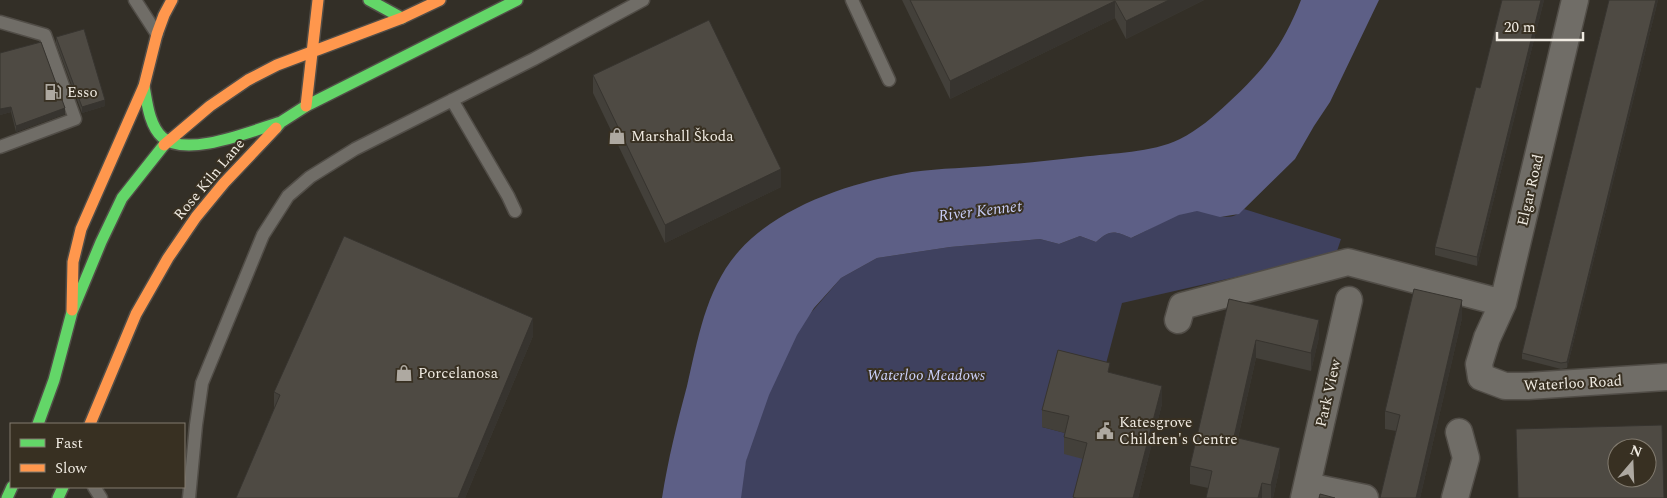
<svg xmlns="http://www.w3.org/2000/svg" width="1667" height="498" font-family="Spectral,serif">
  <style>
    .green { fill: #3f415f }
    .water { fill: #5d5f86 }
    .lines { fill: none; stroke-linecap: round; stroke-linejoin: round }
    .lane-casing { stroke: #514d47; stroke-width: 15 }
    .street-casing { stroke: #514d47; stroke-width: 29 }
    .fast-casing { stroke: #514d47; stroke-width: 14 }
    .slow-casing { stroke: #514d47; stroke-width: 14 }
    .lane { stroke: #706d67; stroke-width: 12 }
    .street { stroke: #706d67; stroke-width: 26 }
    .fast { stroke: #63d668; stroke-width: 11 }
    .slow { stroke: #ff974d; stroke-width: 11 }
    .wall { fill: #43403a }
    .shaded-wall { fill: #37342f }
    .building { fill: #4e4a43; stroke: #37342f; fill-rule: evenodd }
    .labels { text-anchor: middle; stroke-width: 4; stroke-linejoin: round; paint-order: stroke }
    .poi-label { font-size: 15px; fill: #f0ebe2; stroke: #383022; text-anchor: start }
    .street-label { font-size: 15px; fill: #f0ebe2; stroke: #383022 }
    .park-label { font-size: 15px; font-style: italic; fill: #cdd2fc; stroke: #383022 }
    .water-label { font-size: 16px; font-style: italic; fill: #c9cef8; stroke: #383022 }
  </style>
  <rect width="100%" height="100%" fill="#332f27"/>
  <path class="green" d="M1244,209L1341,239L1336,254L1122,303L1102,379L1042,427L1069,434L1087,460L1077,498H736L759,411L803,309L809,315L841,278L877,258L950,247L1040,239L1059,244L1080,236L1096,242C1110,229 1115,231 1131,238C1150,230 1177,211 1196,211C1213,210 1227,226 1244,209Z"/>
  <path class="water" d="M1301,0H1379L1330,102L1314,126L1295,159L1239,214L1220,217L1197,211L1179,215L1131,238C1115,231 1110,229 1096,242L1080,236L1059,244L1040,239L950,247L877,258L841,278L814,308L797,335L769,395L746,461L741,498H662C668,460 677,423 687,386C698,339 706,288 739,251C780,205 853,182 912,172C941,168 970,168 999,165C1026,163 1054,160 1081,157C1113,153 1151,153 1180,139C1198,130 1213,117 1228,103C1264,70 1283,46 1301,0Z"/>
  <g class="lines">
    <g class="lane-casing">
      <path id="lane" d="M135,0L157,34
        M852,0L889,80
        M0,22L45,35L75,119L0,147
        M452,100L508,196L515,211
        M94,487L101,498
        M189,498L196,425L202,383L263,235L288,196L310,177L355,149L534,59L643,0"/>
    </g>
    <g class="street-casing">
      <path id="street" d="M1575,0L1503,303L1487,338L1479,364L1481,377L1505,386H1528L1667,377
        M1178,320L1182,306L1348,262L1503,303
        M1307,486L1365,498
        M1304,498L1349,300
        M1455,498L1466,458L1459,432"/>
    </g>
    <g class="fast-casing">
      <path id="fast" d="M369,0L402,18
        M144,86C147,102 149,125 162,137C186,159 254,130 281,122
        M276,128L281,122L306,106L517,0
        M38,424L54,380L72,312L101,242L122,198L164,145
        M7,498L12,487
        M58,498L63,487"/>
    </g>
    <g class="slow-casing">
      <path id="slow" d="M306,106L318,0
        M164,145L210,106L248,80L277,65L402,18L440,0
        M72,310L73,262L81,229L144,86L157,34L164,15L172,0
        M90,424L136,314L168,258L196,217L224,183L276,128"/>
    </g>
    <use href="#lane" class="lane"/>
    <use href="#street" class="street"/>
    <use href="#fast" class="fast"/>
    <use href="#slow" class="slow"/>
  </g>
  <path class="wall" d="M902,0H1204L1126,39L1115,18L950,99Z
    M1502,0H1544L1477,266L1435,255V247L1480,88Z
    M1609,0H1658L1567,368L1561,369L1522,359V353Z
    M56,37L105,106L82,113L56,43Z
    M0,53L65,114L16,132L11,112L0,115Z
    M593,75L781,187L665,243L593,93Z
    M1229,299L1319,337L1311,371L1256,358L1238,438L1280,466L1273,498H1206L1208,488L1190,484V466Z
    M1462,318L1420,498H1380L1396,431L1385,429V411Z
    M533,336L465,498H236L274,409V392Z
    M1110,373L1162,404L1138,498H1073L1083,459L1064,454V437L1065,433L1042,427V410Z"/>
  <path class="shaded-wall" d="M1169,0H1204L1126,39V21Z
    M1541,0H1544L1477,266V257Z
    M1656,0H1658L1567,368V362Z
    M1115,1V18L950,99V81Z
    M105,100V106L82,113V107Z
    M11,107V112L0,115V109Z
    M65,108V114L16,132V126Z
    M781,169V187L665,243V225Z
    M1462,300V318L1420,498H1416Z
    M533,318V336L465,498H458Z
    M1319,320V337L1311,371V353Z
    M1256,340V358L1234,455V437Z
    M1162,386V404L1138,498H1133Z
    M1280,448V466L1273,498H1271V485Z
    M1262,483V498H1258Z"/>
  <path class="building" d="M910,0H1169L1126,21L1115,1L950,81Z
    M1502,0H1541L1477,257L1435,247L1476,87L1480,88Z
    M1609,0H1656L1567,362L1561,363L1522,353Z
    M709,20L781,169L665,225L593,75Z
    M84,29L105,100L82,107L56,37Z
    M41,42L65,108L16,126L11,107L0,109V53Z
    M344,236L533,318L458,498H236L280,395L274,392Z
    M1414,289L1462,300L1416,498H1380L1400,415L1385,411Z
    M1229,299L1319,320L1311,353L1256,340L1234,437L1280,448L1271,485L1262,483L1258,498H1206L1212,471L1190,466Z
    M1058,350L1110,363L1108,372L1162,386L1133,498H1076L1073,497L1087,443L1064,437L1069,416L1042,410Z
    M1662,425L1664,498H1518L1516,429ZM1617,448H1647V478H1617Z
    M1320,494L1335,498H1319Z"/>
  <defs>
    <g id="fuel-bare" transform="scale(1.35)"><path d="M-5.5-6h7V0h2V4h1.3V-2.5L3-4.5l.8-.8L6-3V5H2.5V1h-1V6h-7ZM-4.2-4.7v3.2H.2V-4.7Z" fill="#aea9a1" stroke="#383022" stroke-width="2.5" paint-order="stroke"/></g>
    <g id="shop-bare" transform="scale(1.35)"><path d="M-5-2.5h2.3a2.7 3.5 0 0 1 5.4 0H5L5.5 6h-11ZM-1.5-2.5h3a1.5 2.3 0 0 0-3 0Z" fill="#aea9a1" stroke="#383022" stroke-width="2.5" paint-order="stroke"/></g>
    <g id="civic-bare" transform="scale(1.35)"><path d="M-.6-6.5H3V-4.5H.6V-3L4-1V1h2V6H-6V1h2V-1L-.6-3ZM-1.2 2.5V6h2.4V2.5Z" fill="#aea9a1" stroke="#383022" stroke-width="2.5" paint-order="stroke"/></g>
  </defs>
  <g fill-rule="evenodd">
    <use href="#fuel-bare" x="53" y="92"/>
    <use href="#shop-bare" x="617" y="136"/>
    <use href="#shop-bare" x="404" y="373"/>
    <use href="#civic-bare" x="1105" y="431"/>
  </g>
  <g class="labels">
    <g class="poi-label">
      <text x="67" y="97">Esso</text>
      <text x="631" y="141">Marshall Škoda</text>
      <text x="418" y="378">Porcelanosa</text>
      <text x="1119" y="427">Katesgrove<tspan x="1119" dy="17">Children's Centre</tspan></text>
    </g>
    <g class="street-label">
      <text transform="translate(209 179) rotate(-50)" y="5">Rose Kiln Lane</text>
      <text transform="translate(1530 190) rotate(-77)" y="5">Elgar Road</text>
      <text transform="translate(1573 383) rotate(-3)" y="5">Waterloo Road</text>
      <text transform="translate(1328 393) rotate(-77)" y="5">Park View</text>
    </g>
    <g class="park-label">
      <text x="926" y="380">Waterloo Meadows</text>
    </g>
    <g class="water-label">
      <text transform="translate(980 210) rotate(-7)" y="6">River Kennet</text>
    </g>
  </g>
  <rect x="10" y="423" width="175" height="65" fill="#383022" stroke="#827b6f"/>
  <rect x="20" y="439" width="25" height="8" fill="#63d668" stroke="#827b6f"/>
  <text x="55" y="448" font-size="15" fill="#f0ebe2">Fast</text>
  <rect x="20" y="464" width="25" height="8" fill="#ff974d" stroke="#827b6f"/>
  <text x="55" y="473" font-size="15" fill="#f0ebe2">Slow</text>
  <g transform="translate(1632 463) rotate(19)"><circle r="24" fill="#383022" stroke="#827b6f"/>
  <path d="M0-4L9 19L0 12L-9 19Z" fill="#aea9a1"/>
  <text y="-8" font-size="14" font-weight="bold" text-anchor="middle" fill="#f0ebe2">N</text>
  </g>
  <path d="M1497 32v8h86v-8" fill="none" stroke="#f0ebe2" stroke-width="2.5"/>
  <text x="1504" y="32" font-size="15" fill="#f0ebe2" stroke="#383022" stroke-width="4" paint-order="stroke">20 m</text>
</svg>
